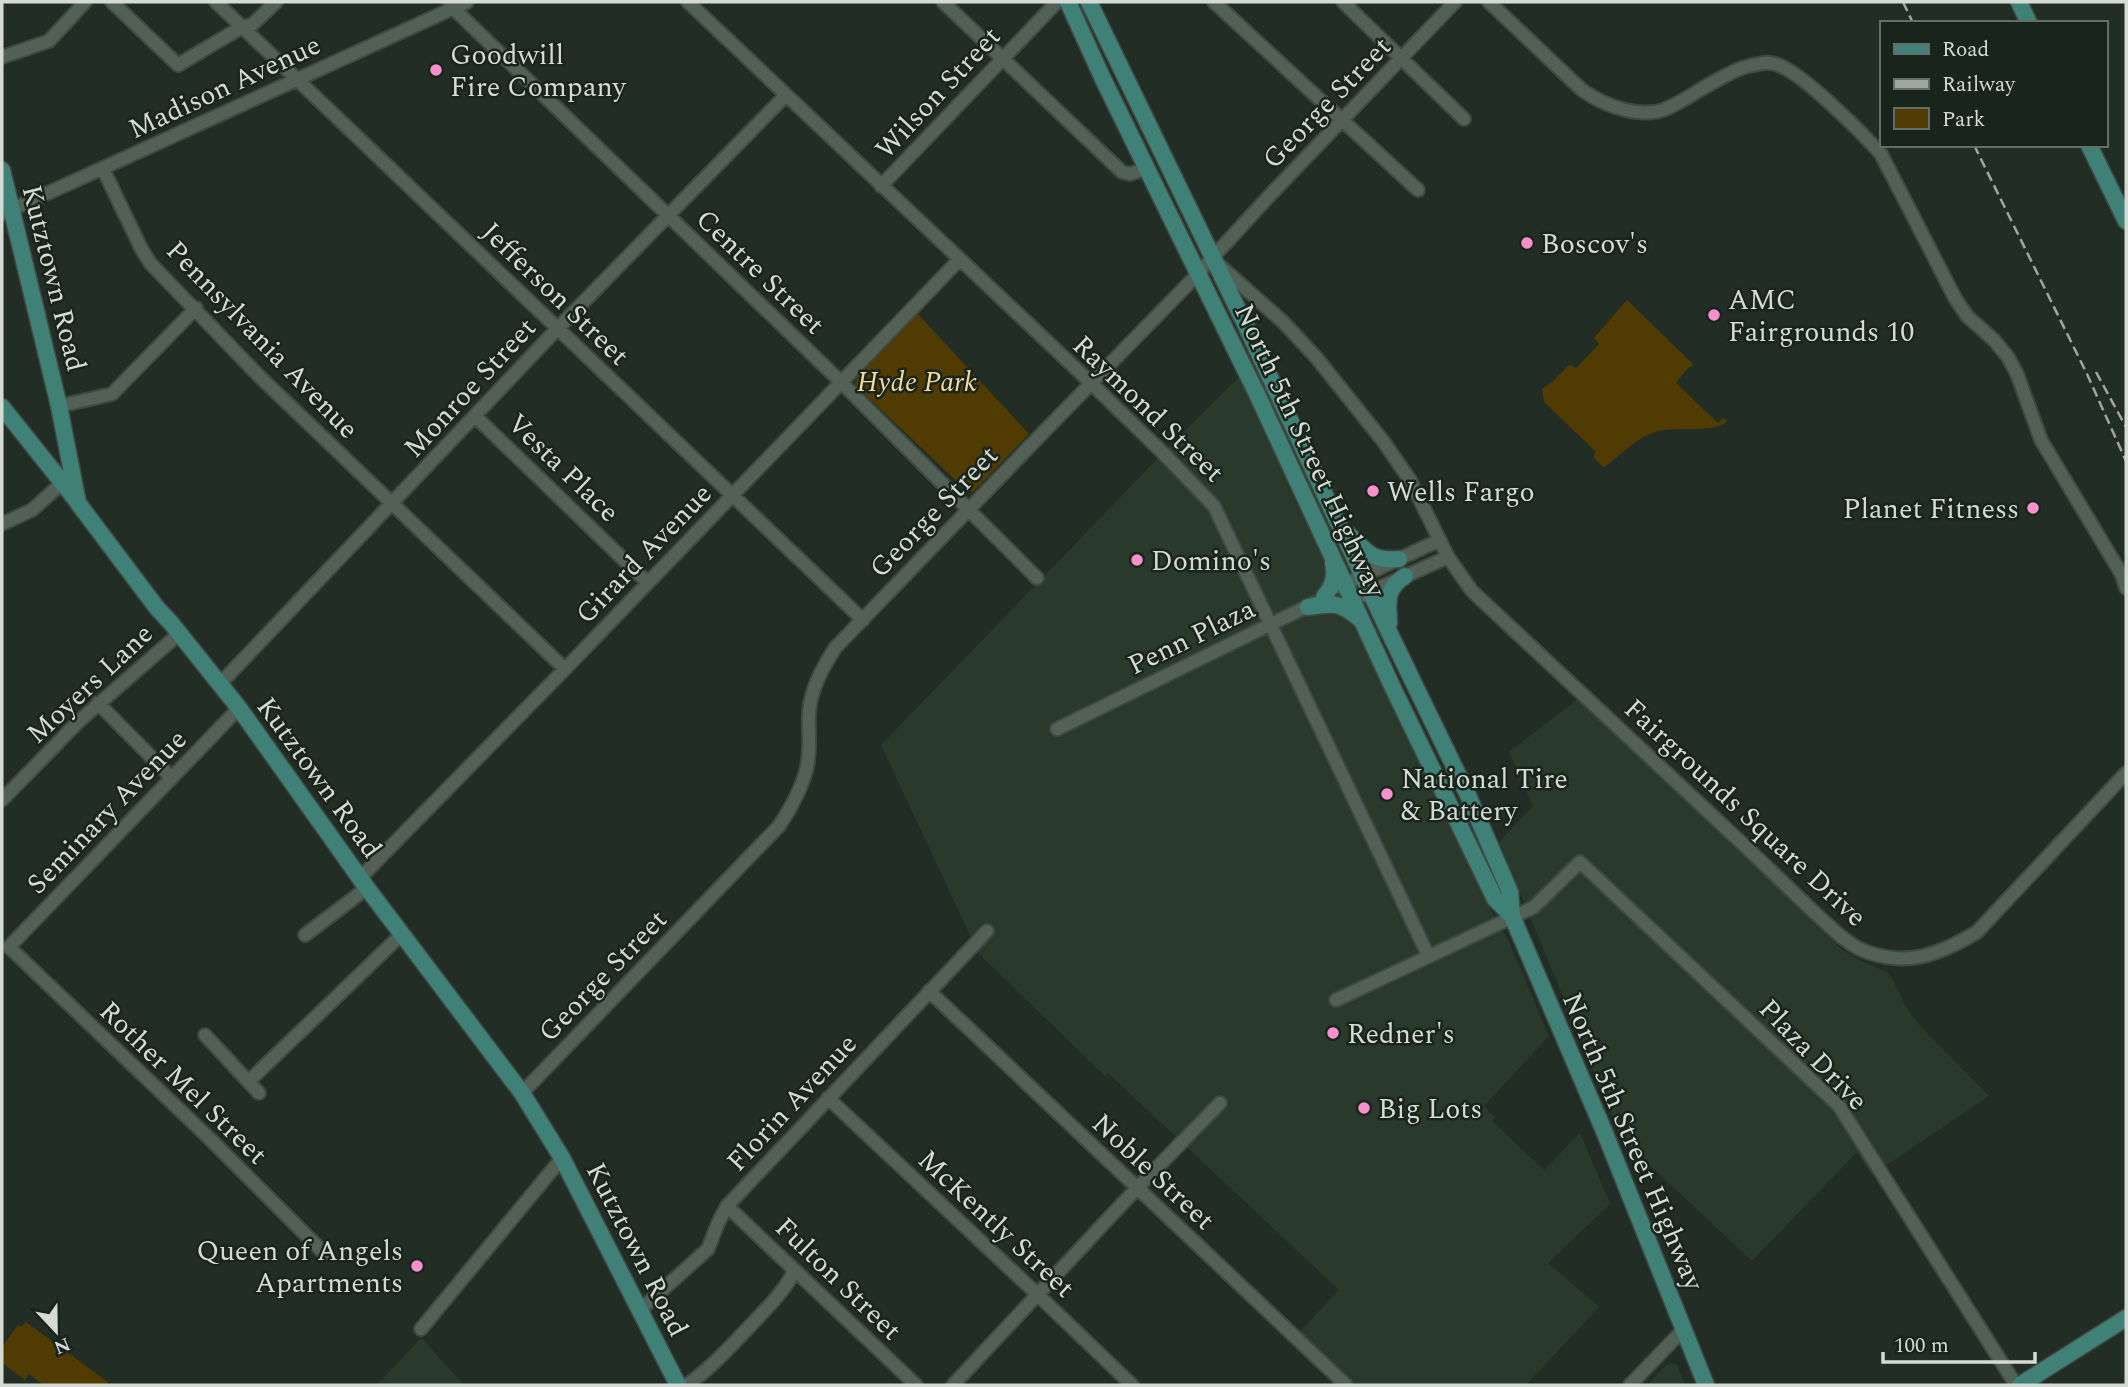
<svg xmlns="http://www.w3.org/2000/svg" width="2128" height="1387" font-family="Spectral,serif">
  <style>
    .built { fill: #293a2d }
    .green { fill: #503b03 }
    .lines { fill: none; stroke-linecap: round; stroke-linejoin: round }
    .minor-casing { stroke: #3f4942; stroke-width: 16 }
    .major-casing { stroke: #3f4942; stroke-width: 19 }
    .minor { stroke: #536056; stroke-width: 12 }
    .major { stroke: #3f8077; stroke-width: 16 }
    .rail { stroke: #9ea7a0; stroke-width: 2.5; stroke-dasharray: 10 5; stroke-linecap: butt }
    .poi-dot { fill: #f790cd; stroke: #19241c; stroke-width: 2.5 }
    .labels { text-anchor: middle; stroke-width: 5; stroke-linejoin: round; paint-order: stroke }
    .poi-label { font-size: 28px; fill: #d4dbd5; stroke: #19241c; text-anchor: start }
    .street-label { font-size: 28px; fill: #d4dbd5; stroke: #19241c }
    .park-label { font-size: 28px; font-style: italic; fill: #f7db9e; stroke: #19241c }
  </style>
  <rect width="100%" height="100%" fill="#222e25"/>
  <path class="built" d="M1241,375L1282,459L1288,485L1330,572L1345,588L1490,909L1509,942L1549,1036L1484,1106L1495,1118L1492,1121L1544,1170L1580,1133L1610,1204L1548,1263L1599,1307L1526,1385H1345L1294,1338L1339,1290L1108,1073L1105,1076L979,954L881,745L1163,453Z
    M1578,699L1746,854L1842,950L1863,962L1885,971L1892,978L1906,1007L1921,1027L1989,1096L1872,1175L1857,1152L1752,1261L1622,1139L1499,842L1533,806L1509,752Z
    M421,1338L464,1385H377Z
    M1671,1363L1677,1365L1685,1385H1647L1666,1366Z"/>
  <path class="green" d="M1627,300L1694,365L1688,368L1676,383L1718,423L1723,418L1727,421C1717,433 1680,427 1663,430C1638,435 1623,453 1604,468L1594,458L1595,451L1544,402L1542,389L1552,382L1569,365L1576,368L1599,344L1594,338Z
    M917,313L1029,434L973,492L966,490L856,386L855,382L859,373Z
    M26,1322L108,1382L106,1385H44L29,1374L25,1380L2,1363V1347L18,1325L21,1327Z"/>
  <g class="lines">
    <g class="minor-casing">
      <path id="minor" d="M112,2L178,65L242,27L252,25L276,2
        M216,2L863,620
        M450,2L453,8L842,383L1037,578
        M688,2L1091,383L1163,453L1214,506L1428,955
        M943,2L1122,172L1130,174L1148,168
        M1214,2L1418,190
        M1343,2L1464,119
        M1489,2L1582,90C1605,106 1641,120 1668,108C1683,101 1696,92 1710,84C1723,77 1735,69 1749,66C1758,64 1766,61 1775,64C1800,70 1862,133 1881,154L1955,298L1967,316L1994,340L2008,357L2017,374L2041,440L2122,575L2126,588
        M2,57L49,41L85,2
        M103,169L142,250L151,264L258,375L565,669
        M881,186L1057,2
        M2,214L467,2
        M1218,264L1282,321L1315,356L1383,441L1410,480L1448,557L1472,591C1564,677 1656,762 1747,848C1770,870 1793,892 1816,914C1831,927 1847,945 1867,952C1909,967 1940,954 1977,932L2126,773
        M59,406L112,394L196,308
        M475,416L648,583
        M2,524L32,510L61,484
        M1338,587L1440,540
        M1352,600L1448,557
        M220,684L558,328L786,95
        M98,703L172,778
        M239,708L9,947L209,1138L324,1253
        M1057,729L1314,603
        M2,800L78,722L180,633
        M360,878L565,669L959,260
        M305,935L367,888
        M929,991L1346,1385
        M1336,1000L1534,907L1580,862L1839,1106L2016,1385
        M205,1035L259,1093
        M249,1081L402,934
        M522,1093L779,826C791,808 802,788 807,767C811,749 808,731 809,713C811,688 822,669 835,648L1029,447L1191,281L1272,193L1455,2
        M828,1098L1037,1294L1132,1385
        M727,1206L916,1385
        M640,1310L708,1249L718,1223L727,1206L987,931
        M421,1329L562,1158
        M687,1385C711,1368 730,1347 751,1325C767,1308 784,1292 795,1270
        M953,1385L1137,1188L1220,1103
        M1630,1385L1684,1329"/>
    </g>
    <g class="major-casing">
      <path id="major" d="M1068,2L1103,79L1256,392L1393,688L1495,899L1512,916
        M1089,2L1247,328L1389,632L1467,793L1510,892L1512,916L1604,1131L1706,1385
        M2019,2L2029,23
        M2089,145L2126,221
        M2,170L59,406L78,503L157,608L171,623L239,708L367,888L522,1093L562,1158L678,1385
        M2,407L77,501
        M1348,534C1368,552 1369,561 1399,559
        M1324,597C1333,585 1336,578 1333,563
        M1308,607C1335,603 1340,602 1361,620
        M1389,623C1388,601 1385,589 1405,576
        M2020,1385L2126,1318"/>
    </g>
    <use href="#minor" class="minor"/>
    <use href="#major" class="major"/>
    <path class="rail" d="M1903,2L1913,23
      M1974,145L2087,374L2126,461
      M2096,372L2126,427"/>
  </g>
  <g class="poi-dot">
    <circle cx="436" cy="70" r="7"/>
    <circle cx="1527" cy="243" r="7"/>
    <circle cx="1714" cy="315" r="7"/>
    <circle cx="1373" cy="491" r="7"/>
    <circle cx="2033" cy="508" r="7"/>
    <circle cx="1137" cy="560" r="7"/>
    <circle cx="1387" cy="794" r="7"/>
    <circle cx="1333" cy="1033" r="7"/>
    <circle cx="1364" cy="1108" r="7"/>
    <circle cx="417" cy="1266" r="7"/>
  </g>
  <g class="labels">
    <g class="poi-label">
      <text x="450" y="64">Goodwill<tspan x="450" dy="32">Fire Company</tspan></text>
      <text x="1541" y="253">Boscov's</text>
      <text x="1728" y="309">AMC<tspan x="1728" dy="32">Fairgrounds 10</tspan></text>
      <text x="1387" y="501">Wells Fargo</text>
      <text x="2019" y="518" text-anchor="end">Planet Fitness</text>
      <text x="1151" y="570">Domino's</text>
      <text x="1401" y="788">National Tire<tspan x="1401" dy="32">&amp; Battery</tspan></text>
      <text x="1347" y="1043">Redner's</text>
      <text x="1378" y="1118">Big Lots</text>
      <text x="403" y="1260" text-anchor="end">Queen of Angels<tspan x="403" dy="32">Apartments</tspan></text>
    </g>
    <g class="street-label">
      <text transform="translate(224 86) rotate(-25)" y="10">Madison Avenue</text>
      <text transform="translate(937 92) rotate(-47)" y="10">Wilson Street</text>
      <text transform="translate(1326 102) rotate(-46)" y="10">George Street</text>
      <text transform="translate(761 271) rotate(44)" y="10">Centre Street</text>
      <text transform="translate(55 278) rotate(76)" y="10">Kutztown Road</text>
      <text transform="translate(556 293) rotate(44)" y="10">Jefferson Street</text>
      <text transform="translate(263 339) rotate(46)" y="10">Pennsylvania Avenue</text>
      <text transform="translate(469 387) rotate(-47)" y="10">Monroe Street</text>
      <text transform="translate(1149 408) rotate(44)" y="10">Raymond Street</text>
      <text transform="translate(1311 450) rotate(65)" y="10">North 5th Street Highway</text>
      <text transform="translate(564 467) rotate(44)" y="10">Vesta Place</text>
      <text transform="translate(933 511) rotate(-46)" y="10">George Street</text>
      <text transform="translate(643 553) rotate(-46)" y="10">Girard Avenue</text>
      <text transform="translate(1191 636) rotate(-26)" y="10">Penn Plaza</text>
      <text transform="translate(89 683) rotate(-43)" y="10">Moyers Lane</text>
      <text transform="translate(320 777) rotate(54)" y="10">Kutztown Road</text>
      <text transform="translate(106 811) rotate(-46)" y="10">Seminary Avenue</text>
      <text transform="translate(1746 812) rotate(43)" y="10">Fairgrounds Square Drive</text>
      <text transform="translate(602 975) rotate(-46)" y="10">George Street</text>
      <text transform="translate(1814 1054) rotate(46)" y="10">Plaza Drive</text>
      <text transform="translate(184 1082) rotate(44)" y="10">Rother Mel Street</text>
      <text transform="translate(791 1102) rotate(-47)" y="10">Florin Avenue</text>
      <text transform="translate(1634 1141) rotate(67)" y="10">North 5th Street Highway</text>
      <text transform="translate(1154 1171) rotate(43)" y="10">Noble Street</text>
      <text transform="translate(997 1223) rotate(43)" y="10">McKently Street</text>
      <text transform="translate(638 1249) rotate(63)" y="10">Kutztown Road</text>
      <text transform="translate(839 1278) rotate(44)" y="10">Fulton Street</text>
    </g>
    <g class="park-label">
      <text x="917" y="391">Hyde Park</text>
    </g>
  </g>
  <rect width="2128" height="1387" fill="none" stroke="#d4dbd5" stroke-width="7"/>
  <rect x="1880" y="21" width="228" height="126" fill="#19241c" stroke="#646d66" stroke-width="2"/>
  <rect x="1894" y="44" width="35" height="10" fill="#3f8077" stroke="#646d66" stroke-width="2"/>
  <text x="1942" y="56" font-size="21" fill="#d4dbd5">Road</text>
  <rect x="1894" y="79" width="35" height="10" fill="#9ea7a0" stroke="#646d66" stroke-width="2"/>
  <text x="1942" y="91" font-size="21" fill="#d4dbd5">Railway</text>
  <rect x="1894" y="108" width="35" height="21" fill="#503b03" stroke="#646d66" stroke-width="2"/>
  <text x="1942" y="126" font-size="21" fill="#d4dbd5">Park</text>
  <g transform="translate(56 1331) rotate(158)" stroke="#19241c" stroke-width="5" paint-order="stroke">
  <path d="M0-5L12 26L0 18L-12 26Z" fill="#d4dbd5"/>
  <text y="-10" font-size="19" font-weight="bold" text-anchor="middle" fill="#d4dbd5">N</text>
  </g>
  <path d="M1883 1352v10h152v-10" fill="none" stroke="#d4dbd5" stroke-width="3.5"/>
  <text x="1894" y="1352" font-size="21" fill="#d4dbd5" stroke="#19241c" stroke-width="5" paint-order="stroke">100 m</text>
</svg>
